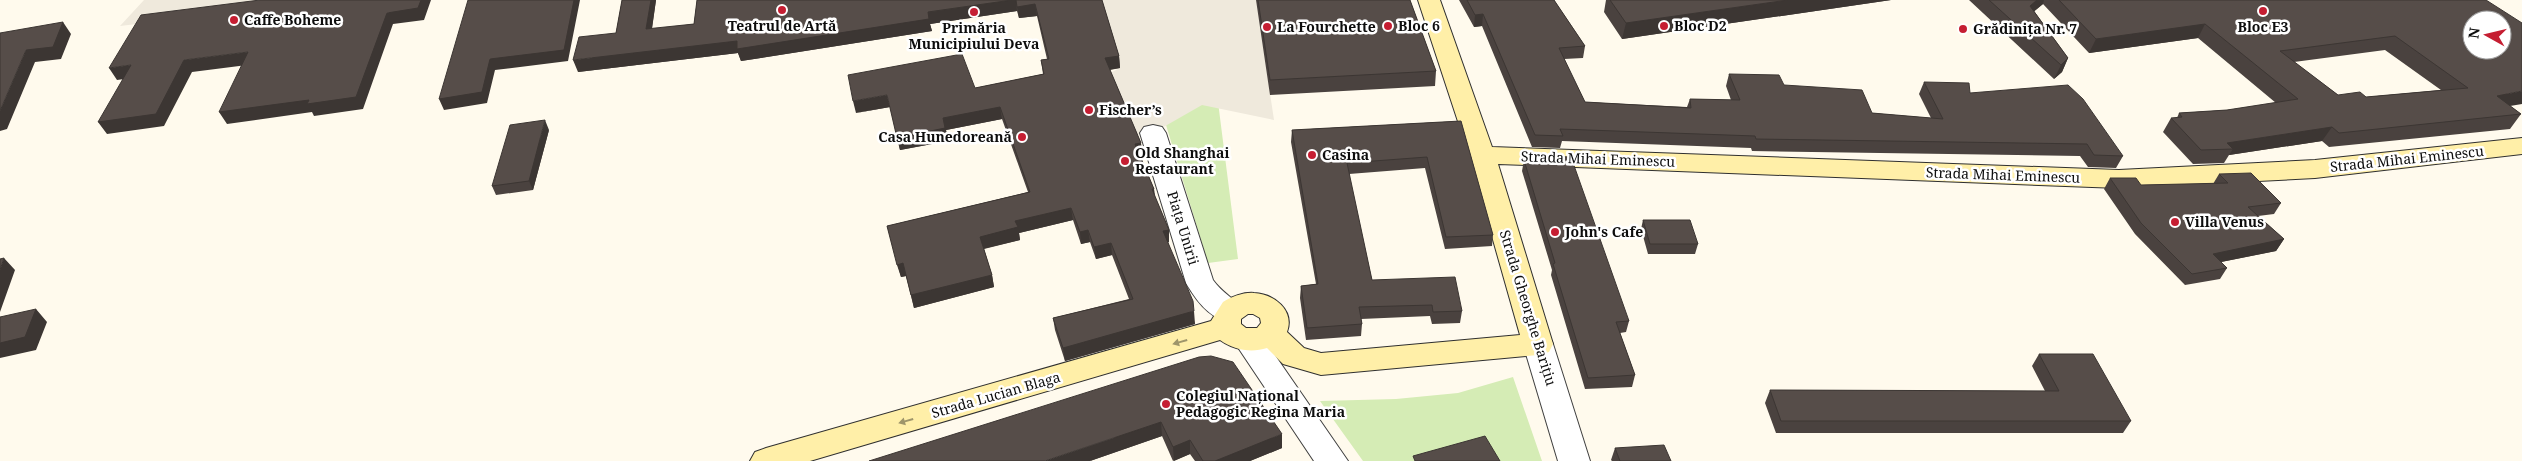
<svg xmlns="http://www.w3.org/2000/svg" width="2522" height="461" font-family="'Noto Serif',serif">
  <style>
    .green { fill: #d5ecb5 }
    .plaza { fill: #efe9dc }
    .lines { fill: none; stroke-linecap: round; stroke-linejoin: round }
    .street-casing { stroke: #404040; stroke-width: 2 }
    .secondary-casing { stroke: #2f2f2f; stroke-width: 2 }
    .street { fill: #fff; fill-rule: evenodd }
    .secondary { fill: #ffefa8; fill-rule: evenodd }
    .wall { fill: #4a423f; fill-rule: evenodd }
    .shaded-wall { fill: #3c3633 }
    .building { fill: #564d49; stroke: #3c3633; fill-rule: evenodd }
    .oneway { fill: #9e956a }
    .poi-dot { fill: #c51e32; stroke: #fff; stroke-width: 2 }
    .labels { text-anchor: middle; stroke-width: 5; stroke-linejoin: round; paint-order: stroke }
    .poi-label { font-size: 14px; font-weight: bold; fill: #0d0d0d; stroke: #fff; text-anchor: start }
    .street-label { font-size: 14px; fill: #0d0d0d; stroke: #fff }
  </style>
  <rect width="100%" height="100%" fill="#fffaed"/>
  <path class="green" d="M1128,0H1205L1238,259L1208,263Z
    M1513,377L1542,461H1363L1320,401L1396,399L1458,393Z"/>
  <path class="plaza" d="M144,0H336L120,26Z
    M1099,0H1256L1274,120L1202,105L1153,133L1134,135L1108,74L1120,68Z"/>
  <g class="lines">
    <g class="street-casing">
      <path id="street" d="M1153,125L1162,127L1166,133L1213,280C1222,293 1236,299 1244,312L1239,319C1215,327 1197,302 1186,283L1140,133L1144,127Z
        M1248,329L1259,332L1348,461H1314L1233,340L1237,332Z
        M1538,333L1549,336L1553,344L1590,461H1558L1523,344L1527,336Z"/>
    </g>
    <g class="secondary-casing">
      <path id="secondary" d="M1418,0H1440L1492,147L2119,170L2315,160L2522,138V154L2315,178L2119,188L1498,164L1553,344L1549,352L1538,355L1321,375L1283,364L1267,348C1251,353 1234,350 1220,340L810,461H750L755,452L766,448L1211,321L1223,302C1231,297 1244,292 1254,293C1274,294 1295,310 1287,332L1304,348L1321,353L1520,335L1469,155ZM1248,314H1253L1260,318L1261,323L1257,328H1246L1241,324V319Z"/>
    </g>
    <use href="#street" class="street"/>
    <use href="#secondary" class="secondary"/>
  </g>
  <path class="wall" d="M622,0H656L652,29L694,24L697,0H1102L1119,56L1120,68L1110,70L1141,143L1142,155H1140L1154,189L1155,197L1169,230V242H1168L1195,324L1065,361L1055,330L1053,318L1129,299L1112,255L1096,259L1090,242L1081,244L1073,220L1019,233L1020,240L984,249L992,275L994,287L914,308L906,276L901,277L887,226L1028,192L1002,119L946,130L948,141L900,150L890,107L856,113L975,88L1043,74L1041,60L1047,59L1037,16L1019,18L1017,11L930,24L932,31L741,61L738,53L578,72L616,33Z
    M1256,0H1410L1436,71L1435,86L1270,95Z
    M1459,0H1554L1585,46L1583,58L1564,59L1585,102L1687,107L1690,99L1731,100L1726,86L1729,74L1784,85L1872,113L1931,118L1919,94L1924,82L1970,93L2123,156L2116,168L2088,167L2080,156L1752,151L1751,148L1562,141L1560,148L1532,147L1482,26L1474,27Z
    M1606,0H1891L1622,39L1604,12Z
    M1969,0H2486L2510,106L2521,114L2510,129L2329,147L2322,141L2229,155L2224,163L2193,164L2163,132L2171,118H2177L2179,113L2227,110L2276,103L2198,38L2089,53L2043,4L2034,11L2068,58L2062,72L2054,79ZM2385,50L2441,90L2366,97L2338,95L2294,62Z
    M1461,121L1493,235L1492,246L1445,249L1425,168L1349,174L1372,280L1462,311L1460,323L1432,324L1430,316L1361,319L1362,324L1361,336L1306,340L1300,298L1301,286L1316,284L1291,142L1292,130Z
    M549,130L533,190L496,195L492,186Z
    M1543,156L1629,321L1626,332L1620,333L1635,375L1632,387L1585,389L1551,275L1552,270L1522,171L1524,160L1542,161Z
    M2219,174L2281,203L2274,214L2258,216L2284,239L2276,251L2221,262L2227,268L2220,279L2185,285L2135,234L2104,189L2110,178L2141,185L2213,184Z
    M1643,220L1698,244L1695,254H1648L1641,229Z
    M2039,354L2131,421L2123,433H1776L1765,403L1770,390L2045,391L2032,366Z
    M1199,357L1282,448L1250,461H1195L1190,454L1173,461L1162,436L1090,461Z
    M1615,448L1671,461H1612L1611,460Z"/>
  <path class="shaded-wall" d="M421,0H431L424,20L393,24L363,109L314,116L312,112L227,124L219,112L387,13Z
    M574,0H580L568,61L495,70L487,103L444,110L439,99L490,59Z
    M651,0H656L650,41L646,29Z
    M1012,0H1016L1017,11L930,24L932,31L741,61L738,53L578,72L573,60L737,41Z
    M1788,0H1891L1622,39L1626,23Z
    M2037,0H2044L2043,4L2024,20L2030,6Z
    M1035,4L1037,16L1019,18L1017,7Z
    M1483,14L1482,26L1474,27L1475,15Z
    M63,22L71,34L61,59L35,62L7,129L0,131V111L26,50Z
    M2205,24L2198,38L2089,53L2096,39Z
    M248,52L255,64L192,72L164,126L107,134L98,122L184,60Z
    M1119,56L1120,68L1106,70L1105,58Z
    M2068,58L2062,72L2054,79L2061,65Z
    M131,65L139,77L117,80L109,68Z
    M2522,91V104L2486,110L2497,96Z
    M887,95L890,107L856,113L853,101Z
    M1000,107L1002,119L946,130L948,141L900,150L897,138L943,118Z
    M545,120L549,130L533,190L529,181Z
    M2332,127L2322,141L2229,155L2233,149L2227,143Z
    M1141,143L1142,155L1136,156L1135,144Z
    M1152,189H1154L1155,201Z
    M1071,208L1073,220L1019,233L1020,240L982,249L980,237L1015,221Z
    M1088,230L1090,242L1081,244L1080,232Z
    M1169,230V242L1164,243L1163,231Z
    M2284,239L2276,251L2206,265L2213,254Z
    M1111,243L1112,255L1096,259L1094,247Z
    M4,258L15,270L0,312V270Z
    M903,263L906,276L901,277L897,265Z
    M992,275L994,287L914,308L911,295Z
    M36,309L47,322L36,350L0,358V343Z
    M1194,311L1195,324L1065,361L1063,348Z
    M1161,422L1162,436L1090,461H1045Z
    M1282,434V448L1250,461H1215Z
    M1190,440V454L1174,461L1173,447Z"/>
  <path class="building" d="M260,0H421L418,8L387,13L356,97L307,104L309,100L219,112L248,52L184,60L156,114L98,122L131,65L109,68L141,15Z
    M468,0H574L564,50L490,59L482,92L439,99Z
    M622,0H651L646,29L694,24L697,0H1012L928,12L929,19L737,49V41L573,60L579,37L616,33Z
    M1016,0H1102L1119,56L1105,58L1141,143L1135,144L1154,189H1152L1169,230L1163,231L1193,301L1194,311L1063,348L1053,318L1133,299L1111,243L1094,247L1088,230L1080,232L1071,208L1015,221L1018,227L980,237L992,275L911,295L903,263L897,265L887,226L1030,192L1000,107L943,118L945,128L897,138L887,95L853,101L848,75L962,54L975,88L1044,74L1041,60L1049,59L1035,4L1017,7Z
    M1258,0H1410L1436,71L1270,80Z
    M1467,0H1554L1585,46L1559,48L1585,102L1691,108L1690,99L1740,100L1729,74L1779,75L1784,85L1862,90L1872,113L1943,119L1924,82L1969,83L1970,93L2068,85L2083,99L2123,156L2094,155L2087,144L1756,139L1755,136L1560,129L1563,136L1535,135L1483,14L1475,15Z
    M1610,0H1788L1626,23Z
    M1989,0H2037L2030,6L2068,58L2061,65Z
    M2059,0H2486L2522,23V91L2497,96L2521,114L2339,133L2332,127L2227,143L2233,149L2201,150L2171,118L2182,117L2179,113L2227,110L2298,99L2205,24L2096,39ZM2472,20H2502V50H2472ZM2395,36L2468,88L2366,97L2360,92L2338,95L2280,51Z
    M63,22L53,47L26,50L0,111V33Z
    M545,120L529,181L492,186L510,125Z
    M1461,121L1493,235L1446,237L1427,157L1347,163L1372,280L1455,277L1462,311L1433,312L1432,305L1359,307L1362,324L1307,328L1301,286L1318,284L1292,130Z
    M1543,156L1571,157L1629,321L1616,322L1635,375L1588,378L1553,264L1555,263L1524,160L1545,161Z
    M2251,173L2281,203L2248,207L2284,239L2213,254L2227,268L2192,274L2141,223L2110,178H2136L2141,185L2228,183L2219,174Z
    M1643,220H1690L1698,244H1650Z
    M4,258L0,270V259Z
    M36,309L25,337L0,343V317Z
    M2039,354H2093L2131,421H1781L1770,390L2059,391Z
    M1211,356L1233,362L1282,434L1215,461H1203L1190,440L1173,447L1161,422L1045,461H869L1199,357Z
    M1485,436L1500,461H1415L1413,456Z
    M1664,445L1671,461H1620L1615,448Z"/>
  <defs><path id="oneway-solid" d="M-6-.8H1V-3.2L6.5 0L1 3.2V.8H-6Z" transform="scale(1.25)"/></defs>
  <g class="oneway">
    <use href="#oneway-solid" transform="translate(1180 342) rotate(164)"/>
    <use href="#oneway-solid" transform="translate(906 421) rotate(164)"/>
  </g>
  <g class="poi-dot">
    <circle cx="782" cy="10" r="5"/>
    <circle cx="2263" cy="11" r="5"/>
    <circle cx="974" cy="12" r="5"/>
    <circle cx="234" cy="20" r="5"/>
    <circle cx="1388" cy="26" r="5"/>
    <circle cx="1664" cy="26" r="5"/>
    <circle cx="1267" cy="27" r="5"/>
    <circle cx="1963" cy="29" r="5"/>
    <circle cx="1089" cy="110" r="5"/>
    <circle cx="1022" cy="137" r="5"/>
    <circle cx="1312" cy="155" r="5"/>
    <circle cx="1125" cy="161" r="5"/>
    <circle cx="2175" cy="222" r="5"/>
    <circle cx="1555" cy="232" r="5"/>
    <circle cx="1166" cy="404" r="5"/>
  </g>
  <g class="labels">
    <g class="poi-label">
      <text x="244" y="25">Caffe Boheme</text>
      <text x="782" y="31" text-anchor="middle">Teatrul de Artă</text>
      <text x="1398" y="31">Bloc 6</text>
      <text x="1674" y="31">Bloc D2</text>
      <text x="1277" y="32">La Fourchette</text>
      <text x="2263" y="32" text-anchor="middle">Bloc E3</text>
      <text x="974" y="33" text-anchor="middle">Primăria<tspan x="974" dy="16">Municipiului Deva</tspan></text>
      <text x="1973" y="34">Grădinița Nr. 7</text>
      <text x="1099" y="115">Fischer’s</text>
      <text x="1012" y="142" text-anchor="end">Casa Hunedoreană</text>
      <text x="1135" y="158">Old Shanghai<tspan x="1135" dy="16">Restaurant</tspan></text>
      <text x="1322" y="160">Casina</text>
      <text x="2185" y="227">Villa Venus</text>
      <text x="1565" y="237">John's Cafe</text>
      <text x="1176" y="401">Colegiul Național<tspan x="1176" dy="16">Pedagogic Regina Maria</tspan></text>
    </g>
    <g class="street-label">
      <text transform="translate(1598 159) rotate(2)" y="5">Strada Mihai Eminescu</text>
      <text transform="translate(2407 159) rotate(-6)" y="5">Strada Mihai Eminescu</text>
      <text transform="translate(2003 175) rotate(2)" y="5">Strada Mihai Eminescu</text>
      <text transform="translate(1183 228) rotate(73)" y="5">Piața Unirii</text>
      <text transform="translate(1528 308) rotate(73)" y="5">Strada Gheorghe Barițiu</text>
      <text transform="translate(996 395) rotate(-16)" y="5">Strada Lucian Blaga</text>
    </g>
  </g>
  <g transform="translate(2487 35) rotate(278)"><circle r="24" fill="#ffffff" stroke="#9e9e9e"/>
  <path d="M0-4L9 19L0 12L-9 19Z" fill="#c51e32"/>
  <text y="-8" font-size="14" font-weight="bold" text-anchor="middle" fill="#0d0d0d">N</text>
  </g>
</svg>
